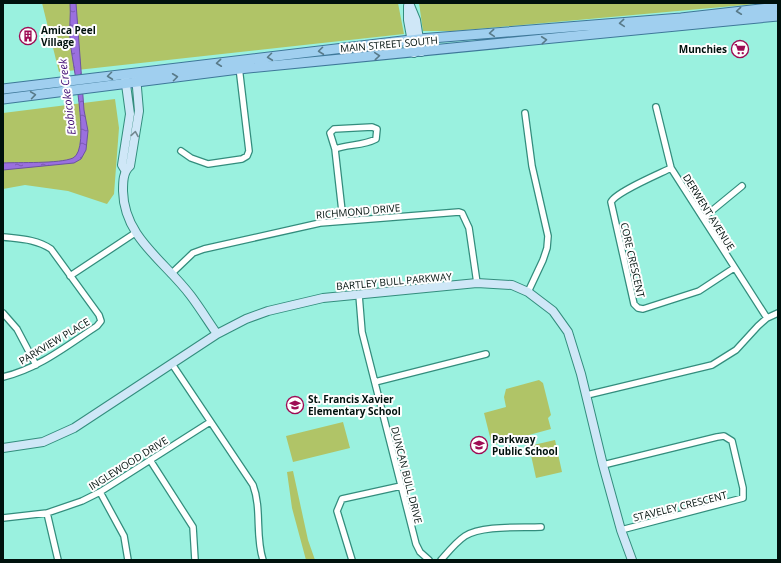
<svg xmlns="http://www.w3.org/2000/svg" width="781" height="563" font-family="'Open Sans',sans-serif">
  <style>
    .park { fill: #b0c467 }
    .water { fill: url(#water-ripples); stroke: #6c53a0 }
    .lines { fill: none; stroke-linecap: round; stroke-linejoin: round }
    .street-casing { stroke: #338d7d; stroke-width: 8 }
    .secondary-casing { stroke: #338d7d; stroke-width: 10 }
    .primary-casing { stroke: #3e7899; stroke-width: 11 }
    .street { stroke: #fff; stroke-width: 5.5 }
    .secondary { stroke: #cfe7f7; stroke-width: 8 }
    .primary { stroke: #a0cfef; stroke-width: 9 }
    .oneway { stroke: #587a89 }
    .oneway2 { stroke: #72878e }
    .labels { text-anchor: middle; stroke-width: 4; stroke-linejoin: round; paint-order: stroke }
    .poi-label { font-size: 10px; font-weight: bold; fill: #00110d; stroke: #fefefe; text-anchor: start }
    .street-label { font-size: 10px; fill: #00110d; stroke: #fefefe }
    .water-label { font-size: 11px; font-style: italic; fill: #400b74; stroke: #fefefe }
  </style>
  <defs>
    <pattern id="water-ripples" width="26" height="14" patternUnits="userSpaceOnUse"><rect width="26" height="14" fill="#9a6fdf"/><path d="M2 4q2-2 4 0t4 0M15 11q2-2 4 0t4 0" fill="none" stroke="#7b5ab3"/></pattern>
  </defs>
  <rect width="100%" height="100%" fill="#9af1df"/>
  <path class="park" d="M42,3H398L404,34L59,72Z
    M419,3H767L454,31H423Z
    M115,99L119,128L114,194L107,204L68,191L25,185L3,189V113Z
    M539,380L543,383L551,415L548,418L551,429L492,445L484,413L506,407L504,397L506,389Z
    M343,422L350,448L293,462L286,436Z
    M555,440L562,472L536,478L529,446Z
    M293,471L308,540L315,560H306L292,508L287,472Z"/>
  <path class="water" d="M70,3H76L84,110L88,131L86,150L81,159L74,163L3,170V163C19,162 59,164 73,158C92,149 71,59 70,39C69,27 71,15 70,3Z"/>
  <g class="lines">
    <g class="street-casing">
      <path id="street" d="M656,107L671,168L767,318
        M525,113L532,166L548,236L547,248L543,260L528,292
        M335,149L330,133L334,129L372,127L377,129L376,139C363,146 348,144 335,149L343,220
        M181,151L191,158L208,164L242,159L247,156L249,151L239,67
        M671,168C659,174 616,192 611,202L634,304L638,308L643,309L699,291L734,268
        M703,218L742,186
        M3,237C20,239 36,239 51,249L99,315L101,321L97,326C68,345 38,369 3,377
        M171,274L193,253L204,249L320,223L459,212L462,213L469,228L477,283
        M70,276L135,233
        M359,295L362,332L416,544L420,552L429,560
        M3,313L17,329L36,365
        M172,364L253,485C262,509 255,536 263,560
        M375,382L486,354
        M587,395L712,365L736,350L758,326L767,318L778,313
        M150,460L193,527L195,560
        M603,465L717,437L724,436L732,441L743,488V498L621,530
        M100,492L124,536L128,560
        M47,513L58,560
        M3,518L47,513L82,501L100,492L210,422
        M352,560L337,511L342,499L401,486
        M441,560C448,552 456,542 465,536C482,525 521,528 541,527"/>
    </g>
    <g class="secondary-casing">
      <path id="secondary" d="M409,3L416,20L421,52
        M408,6V20L414,53
        M136,76L139,111L130,166C123,172 123,182 123,191C124,238 165,261 191,296C200,308 208,321 217,334
        M125,170L122,165L130,114L125,77
        M3,448L43,442L74,428L217,334L246,319L268,311L323,298L477,283L512,285L528,292L553,311L568,332L581,374L603,465L621,530L632,560"/>
    </g>
    <g class="primary-casing">
      <path id="primary" d="M3,89L419,39L681,18L778,7
        M3,99L239,69L778,16"/>
    </g>
    <use href="#street" class="street"/>
    <use href="#secondary" class="secondary"/>
    <use href="#primary" class="primary"/>
  </g>
  <defs><path id="oneway-chevron" d="M-2-3.5L2.5 0L-2 3.5" fill="none" stroke-width="1.6" stroke-linecap="round" stroke-linejoin="round"/></defs>
  <g class="oneway">
    <use href="#oneway-chevron" transform="translate(739 11) rotate(174)"/>
    <use href="#oneway-chevron" transform="translate(622 23) rotate(175)"/>
    <use href="#oneway-chevron" transform="translate(492 33) rotate(175)"/>
    <use href="#oneway-chevron" transform="translate(544 40) rotate(-6)"/>
    <use href="#oneway-chevron" transform="translate(321 51) rotate(173)"/>
    <use href="#oneway-chevron" transform="translate(377 56) rotate(-5)"/>
    <use href="#oneway-chevron" transform="translate(270 57) rotate(173)"/>
    <use href="#oneway-chevron" transform="translate(219 63) rotate(174)"/>
    <use href="#oneway-chevron" transform="translate(110 76) rotate(173)"/>
    <use href="#oneway-chevron" transform="translate(175 77) rotate(-7)"/>
    <use href="#oneway-chevron" transform="translate(33 95) rotate(-8)"/>
  </g>
  <use class="oneway2" href="#oneway-chevron" transform="translate(135 134) rotate(-81)"/>
  <defs>
    <g id="building-ring" transform="scale(0.9)"><circle r="9.5" fill="#fefefe" stroke="#9e0b54" stroke-width="1.5"/><path d="M-4-6H4V6H1V3H-1V6H-4ZM-2.5-4.3h1.7v1.8h-1.7ZM.8-4.3h1.7v1.8H.8ZM-2.5-1h1.7V.8h-1.7ZM.8-1h1.7V.8H.8Z" fill="#9e0b54"/></g>
    <g id="supermarket-ring" transform="scale(0.9)"><circle r="9.5" fill="#fefefe" stroke="#9e0b54" stroke-width="1.5"/><path d="M-6-5.5h2.5l.6 2H6L4.5 2H-2.5L-4.4-4H-6ZM-1.5 3.2a1.3 1.3 0 1 0 .1 0ZM3 3.2a1.3 1.3 0 1 0 .1 0Z" fill="#9e0b54"/></g>
    <g id="school-ring" transform="scale(0.9)"><circle r="9.5" fill="#fefefe" stroke="#9e0b54" stroke-width="1.5"/><path d="M0-5L7-2L0 1L-7-2ZM-4 1L0 2.5L4 1V4Q0 6-4 4Z" fill="#9e0b54"/></g>
  </defs>
  <g fill-rule="evenodd">
    <use href="#building-ring" x="28" y="36"/>
    <use href="#supermarket-ring" x="740" y="49"/>
    <use href="#school-ring" x="295" y="405"/>
    <use href="#school-ring" x="479" y="445"/>
  </g>
  <g class="labels">
    <g class="poi-label">
      <text x="41" y="34">Amica Peel<tspan x="41" dy="12">Village</tspan></text>
      <text x="727" y="53" text-anchor="end">Munchies</text>
      <text x="308" y="403">St. Francis Xavier<tspan x="308" dy="12">Elementary School</tspan></text>
      <text x="492" y="443">Parkway<tspan x="492" dy="12">Public School</tspan></text>
    </g>
    <g class="street-label">
      <text transform="translate(389 44) rotate(-5)" y="4">MAIN STREET SOUTH</text>
      <text transform="translate(358 211) rotate(-5)" y="4">RICHMOND DRIVE</text>
      <text transform="translate(709 212) rotate(58)" y="4">DERWENT AVENUE</text>
      <text transform="translate(633 260) rotate(77)" y="4">CORE CRESCENT</text>
      <text transform="translate(394 281) rotate(-5)" y="4">BARTLEY BULL PARKWAY</text>
      <text transform="translate(54 341) rotate(-31)" y="4">PARKVIEW PLACE</text>
      <text transform="translate(128 463) rotate(-32)" y="4">INGLEWOOD DRIVE</text>
      <text transform="translate(407 475) rotate(76)" y="4">DUNCAN BULL DRIVE</text>
      <text transform="translate(680 506) rotate(-14)" y="4">STAVELEY CRESCENT</text>
    </g>
    <g class="water-label">
      <text transform="translate(67 97) rotate(-97)" y="4">Etobicoke Creek</text>
    </g>
  </g>
  <rect width="781" height="563" fill="none" stroke="#00110d" stroke-width="8"/>
</svg>
